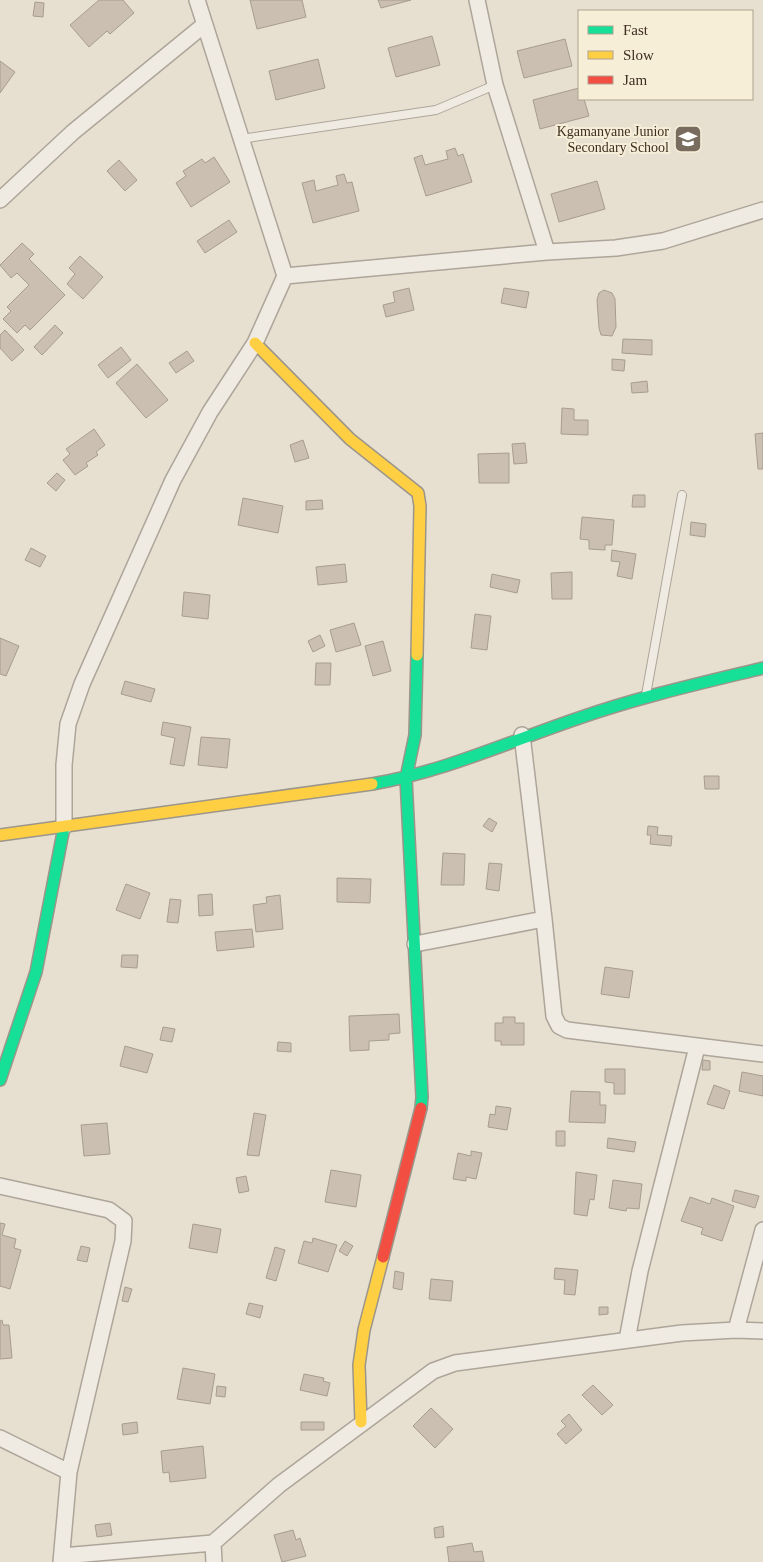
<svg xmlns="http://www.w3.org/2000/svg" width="763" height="1562" font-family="'Times New Roman',serif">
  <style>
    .building { fill: #cbbfb2; stroke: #a89c90 }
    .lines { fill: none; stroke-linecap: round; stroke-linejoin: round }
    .lane-casing { stroke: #ada599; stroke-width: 10 }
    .street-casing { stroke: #ada599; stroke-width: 18 }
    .fast-casing { stroke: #9c958a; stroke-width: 14 }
    .slow-casing { stroke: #9c958a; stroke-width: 14 }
    .jam-casing { stroke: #9c958a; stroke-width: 14 }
    .lane { stroke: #efebe3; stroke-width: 8 }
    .street { stroke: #efebe3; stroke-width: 15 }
    .fast { stroke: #16e098; stroke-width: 11 }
    .slow { stroke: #ffcf43; stroke-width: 11 }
    .jam { stroke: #f24e42; stroke-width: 11 }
    .labels { text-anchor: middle; stroke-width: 4; stroke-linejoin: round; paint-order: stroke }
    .poi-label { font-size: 14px; fill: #3d2e20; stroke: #f7eed8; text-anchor: end }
  </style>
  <rect width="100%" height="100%" fill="#e7e0d1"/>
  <path class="building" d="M99,0H123L134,13L110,34L107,31L89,47L70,25Z
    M250,0H302L306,17L257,29Z
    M378,0H411L381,8Z
    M35,2L44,3L43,17L33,16Z
    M432,36L440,65L396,77L388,48Z
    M565,39L572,66L524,78L517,51Z
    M318,59L325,88L276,100L269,71Z
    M0,61L15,72L0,93Z
    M579,88V99H584L589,116L540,129L533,100Z
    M455,148L458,156L463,154L472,182L426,196L414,158L422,155L425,165L448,159L446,151Z
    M214,157L230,182L191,207L176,183L186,176L183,171L202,159L205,163Z
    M119,160L137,180L125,191L107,171Z
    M344,174L347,183L352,182L359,211L313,223L302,183L314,180L316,191L338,185L336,176Z
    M597,181L605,209L559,222L551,194Z
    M229,220L237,232L205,253L197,241Z
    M22,243L34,254L29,259L65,295L30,330L25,325L17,333L3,319L11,311L7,307L29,285L17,273L11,278L0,265Z
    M80,256L103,277L83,299L67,284L75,274L69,268Z
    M409,288L414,310L386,317L383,305L395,302L393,292Z
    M504,288L529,292L526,308L501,303Z
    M604,290L612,293L615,299L616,327L612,336L601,335L599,328L597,300L599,293Z
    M55,325L63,333L42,355L34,347Z
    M5,330L24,350L12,361L0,348V335Z
    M623,339L652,340V355L622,353Z
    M121,347L131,360L108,378L98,365Z
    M187,351L194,361L176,373L169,363Z
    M612,359L625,360L624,371L612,370Z
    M137,364L168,400L146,418L116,383Z
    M647,381L648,392L632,393L631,383Z
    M562,408L574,409V420H588V435L561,434Z
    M94,429L105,445L96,452L98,455L86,463L88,466L75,475L63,460L70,454L66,449Z
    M763,433V469H758L755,434Z
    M303,440L309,458L295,462L290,445Z
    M525,443L527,463L514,464L512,444Z
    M509,453V483H479L478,454Z
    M57,473L65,480L56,491L47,483Z
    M633,495H645V507H632Z
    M243,498L283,506L278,533L238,525Z
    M322,500L323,509L306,510V501Z
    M582,517L614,520L612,545H605V550L589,549V540L580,539Z
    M691,522L706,524L705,537L690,535Z
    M31,548L46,556L40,567L25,560Z
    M612,550L636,554L632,579L617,576L620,562L611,561Z
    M345,564L347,582L318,585L316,567Z
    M572,572V599H552L551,573Z
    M492,574L520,580L517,593L490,587Z
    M184,592L210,595L208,619L182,616Z
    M475,614L491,616L487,650L471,648Z
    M354,623L361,645L336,652L330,630Z
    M320,635L325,646L313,652L308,641Z
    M0,638L19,646L6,676L0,674Z
    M383,641L391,671L373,676L365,646Z
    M316,663H331L330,685H315Z
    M125,681L155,689L151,702L121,694Z
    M163,722L191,727L184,766L170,764L175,738L161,735Z
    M201,737L230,739L227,768L198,765Z
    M704,776H719V789H705Z
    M489,818L497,823L492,832L483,826Z
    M648,826L658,827L657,835L672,836L671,846L650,844L651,835H647Z
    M443,853L465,854L464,885H441Z
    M489,863L502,864L499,891L486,889Z
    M337,878L371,879L370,903L337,902Z
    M126,884L150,893L140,919L116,910Z
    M212,894L213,915L199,916L198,895Z
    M280,895L283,929L256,932L253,905L267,903L266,897Z
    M170,899L181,900L178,923L167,922Z
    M252,929L254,947L217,951L215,932Z
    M122,955H138L137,968L121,967Z
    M605,967L633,971L629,998L601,994Z
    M399,1014L400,1033L389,1034V1040L369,1041V1050L350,1051L349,1016Z
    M503,1017H515V1023H524V1045H501V1041H495V1023H503Z
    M163,1027L175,1029L172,1042L160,1040Z
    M278,1042L291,1043V1052L277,1051Z
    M125,1046L153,1054L147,1073L120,1066Z
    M703,1060L710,1061V1070H702Z
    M605,1069H625V1094H614V1083L605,1082Z
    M742,1072L763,1076V1096L739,1091Z
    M714,1085L730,1091L724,1109L707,1104Z
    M571,1091L600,1092V1105H606L605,1123L569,1122Z
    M496,1106L511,1108L507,1130L488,1127L490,1114L495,1115Z
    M254,1113L266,1115L259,1156L247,1155Z
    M107,1123L110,1154L84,1156L81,1125Z
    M556,1131H565V1146H556Z
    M608,1138L636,1142L634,1152L607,1148Z
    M471,1151L482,1153L476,1179L466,1177V1181L453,1179L458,1153L471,1156Z
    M331,1170L361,1175L356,1207L325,1202Z
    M576,1172L597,1175L594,1200L590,1199L587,1216L574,1214Z
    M246,1176L249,1191L239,1193L236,1178Z
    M613,1180L642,1184L639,1209L627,1208L626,1211L609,1208Z
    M735,1190L759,1196L755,1208L732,1201Z
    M690,1197L710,1204L712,1198L734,1206L722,1241L701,1234L703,1228L681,1221Z
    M0,1223L5,1224L2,1235L16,1239L14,1248L21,1250L10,1289L0,1286Z
    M193,1224L221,1229L217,1253L189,1248Z
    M313,1238L337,1245L328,1272L298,1263L304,1241L312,1243Z
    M345,1241L353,1246L347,1256L339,1251Z
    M81,1246L90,1248L87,1262L77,1260Z
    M275,1247L285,1250L276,1281L266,1278Z
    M555,1268L578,1270L575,1295L564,1294L565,1280L554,1279Z
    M395,1271L404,1273L402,1290L393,1288Z
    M431,1279L453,1281L451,1301L429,1299Z
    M125,1287L132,1289L128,1302L122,1301Z
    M249,1303L263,1306L260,1318L246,1314Z
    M599,1307H608V1314L599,1315Z
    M2,1320L3,1325H9L12,1358L0,1359V1321Z
    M183,1368L215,1374L210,1404L177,1399Z
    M304,1374L324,1378L323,1381L330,1383L327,1396L300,1390Z
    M593,1385L613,1405L602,1415L582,1395Z
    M217,1386L226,1387L225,1397L216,1396Z
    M431,1408L453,1429L435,1448L413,1426Z
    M569,1414L582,1430L566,1444L557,1434L566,1426L561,1421Z
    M137,1422L138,1433L123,1435L122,1424Z
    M301,1422H324V1430H301Z
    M203,1446L206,1478L170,1482L169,1472L163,1473L161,1451Z
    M110,1523L112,1535L97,1537L95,1525Z
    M443,1526L444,1537L435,1538L434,1528Z
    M293,1530L296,1540L300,1538L306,1556L282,1562L274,1535Z
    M472,1543L474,1552L482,1551L484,1562H449L447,1547Z"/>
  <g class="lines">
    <g class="lane-casing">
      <path id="lane" d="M241,139L436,110L495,85
        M646,695L682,495"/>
    </g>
    <g class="street-casing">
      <path id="street" d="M477,0L495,85L547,252
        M0,200L73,132L204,25
        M285,276L547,252L616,248L663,241L763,210
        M64,827V765L68,724L82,684L173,480L210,412L255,343L285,276L197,0
        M544,919L554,1016L559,1026L567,1030L763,1054
        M415,944L544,919L522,735
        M0,1186L109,1210L124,1221L123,1241L69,1472L61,1562
        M736,1330L763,1230
        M627,1340L640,1271L697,1047
        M0,1438L69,1472
        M62,1556L213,1543
        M214,1562L213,1543L279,1485L433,1371L455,1363L682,1333L736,1330L763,1331"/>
    </g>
    <g class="fast-casing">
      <path id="fast" d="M417,655L415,735L406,778L422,1097L421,1108
        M372,784C443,772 511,741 579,718C639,697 701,683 763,668
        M0,1080L36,972L64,827"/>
    </g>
    <g class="slow-casing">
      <path id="slow" d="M255,343L350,439L418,493L420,506L417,655
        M0,835L372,784
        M361,1422L359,1365L364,1330L383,1257"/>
    </g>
    <g class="jam-casing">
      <path id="jam" d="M383,1257L421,1108"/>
    </g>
    <use href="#lane" class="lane"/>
    <use href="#street" class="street"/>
    <use href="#fast" class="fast"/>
    <use href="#slow" class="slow"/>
    <use href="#jam" class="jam"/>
  </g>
  <defs>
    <g id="school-square" transform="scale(1.4375)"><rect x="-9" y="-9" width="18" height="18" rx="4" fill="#786c5e" stroke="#f7eed8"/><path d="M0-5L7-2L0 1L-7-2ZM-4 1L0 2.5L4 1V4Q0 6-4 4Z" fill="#fff"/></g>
  </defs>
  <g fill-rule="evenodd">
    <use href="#school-square" x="688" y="139"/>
  </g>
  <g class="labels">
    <g class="poi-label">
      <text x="669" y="136">Kgamanyane Junior<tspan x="669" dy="16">Secondary School</tspan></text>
    </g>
  </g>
  <rect x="578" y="10" width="175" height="90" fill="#f7eed8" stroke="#ada18e"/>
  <rect x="588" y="26" width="25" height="8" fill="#16e098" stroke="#ada18e"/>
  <text x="623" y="35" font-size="15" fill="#3d2e20">Fast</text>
  <rect x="588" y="51" width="25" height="8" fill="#ffcf43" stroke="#ada18e"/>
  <text x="623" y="60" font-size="15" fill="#3d2e20">Slow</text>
  <rect x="588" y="76" width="25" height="8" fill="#f24e42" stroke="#ada18e"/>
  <text x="623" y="85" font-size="15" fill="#3d2e20">Jam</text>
</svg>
